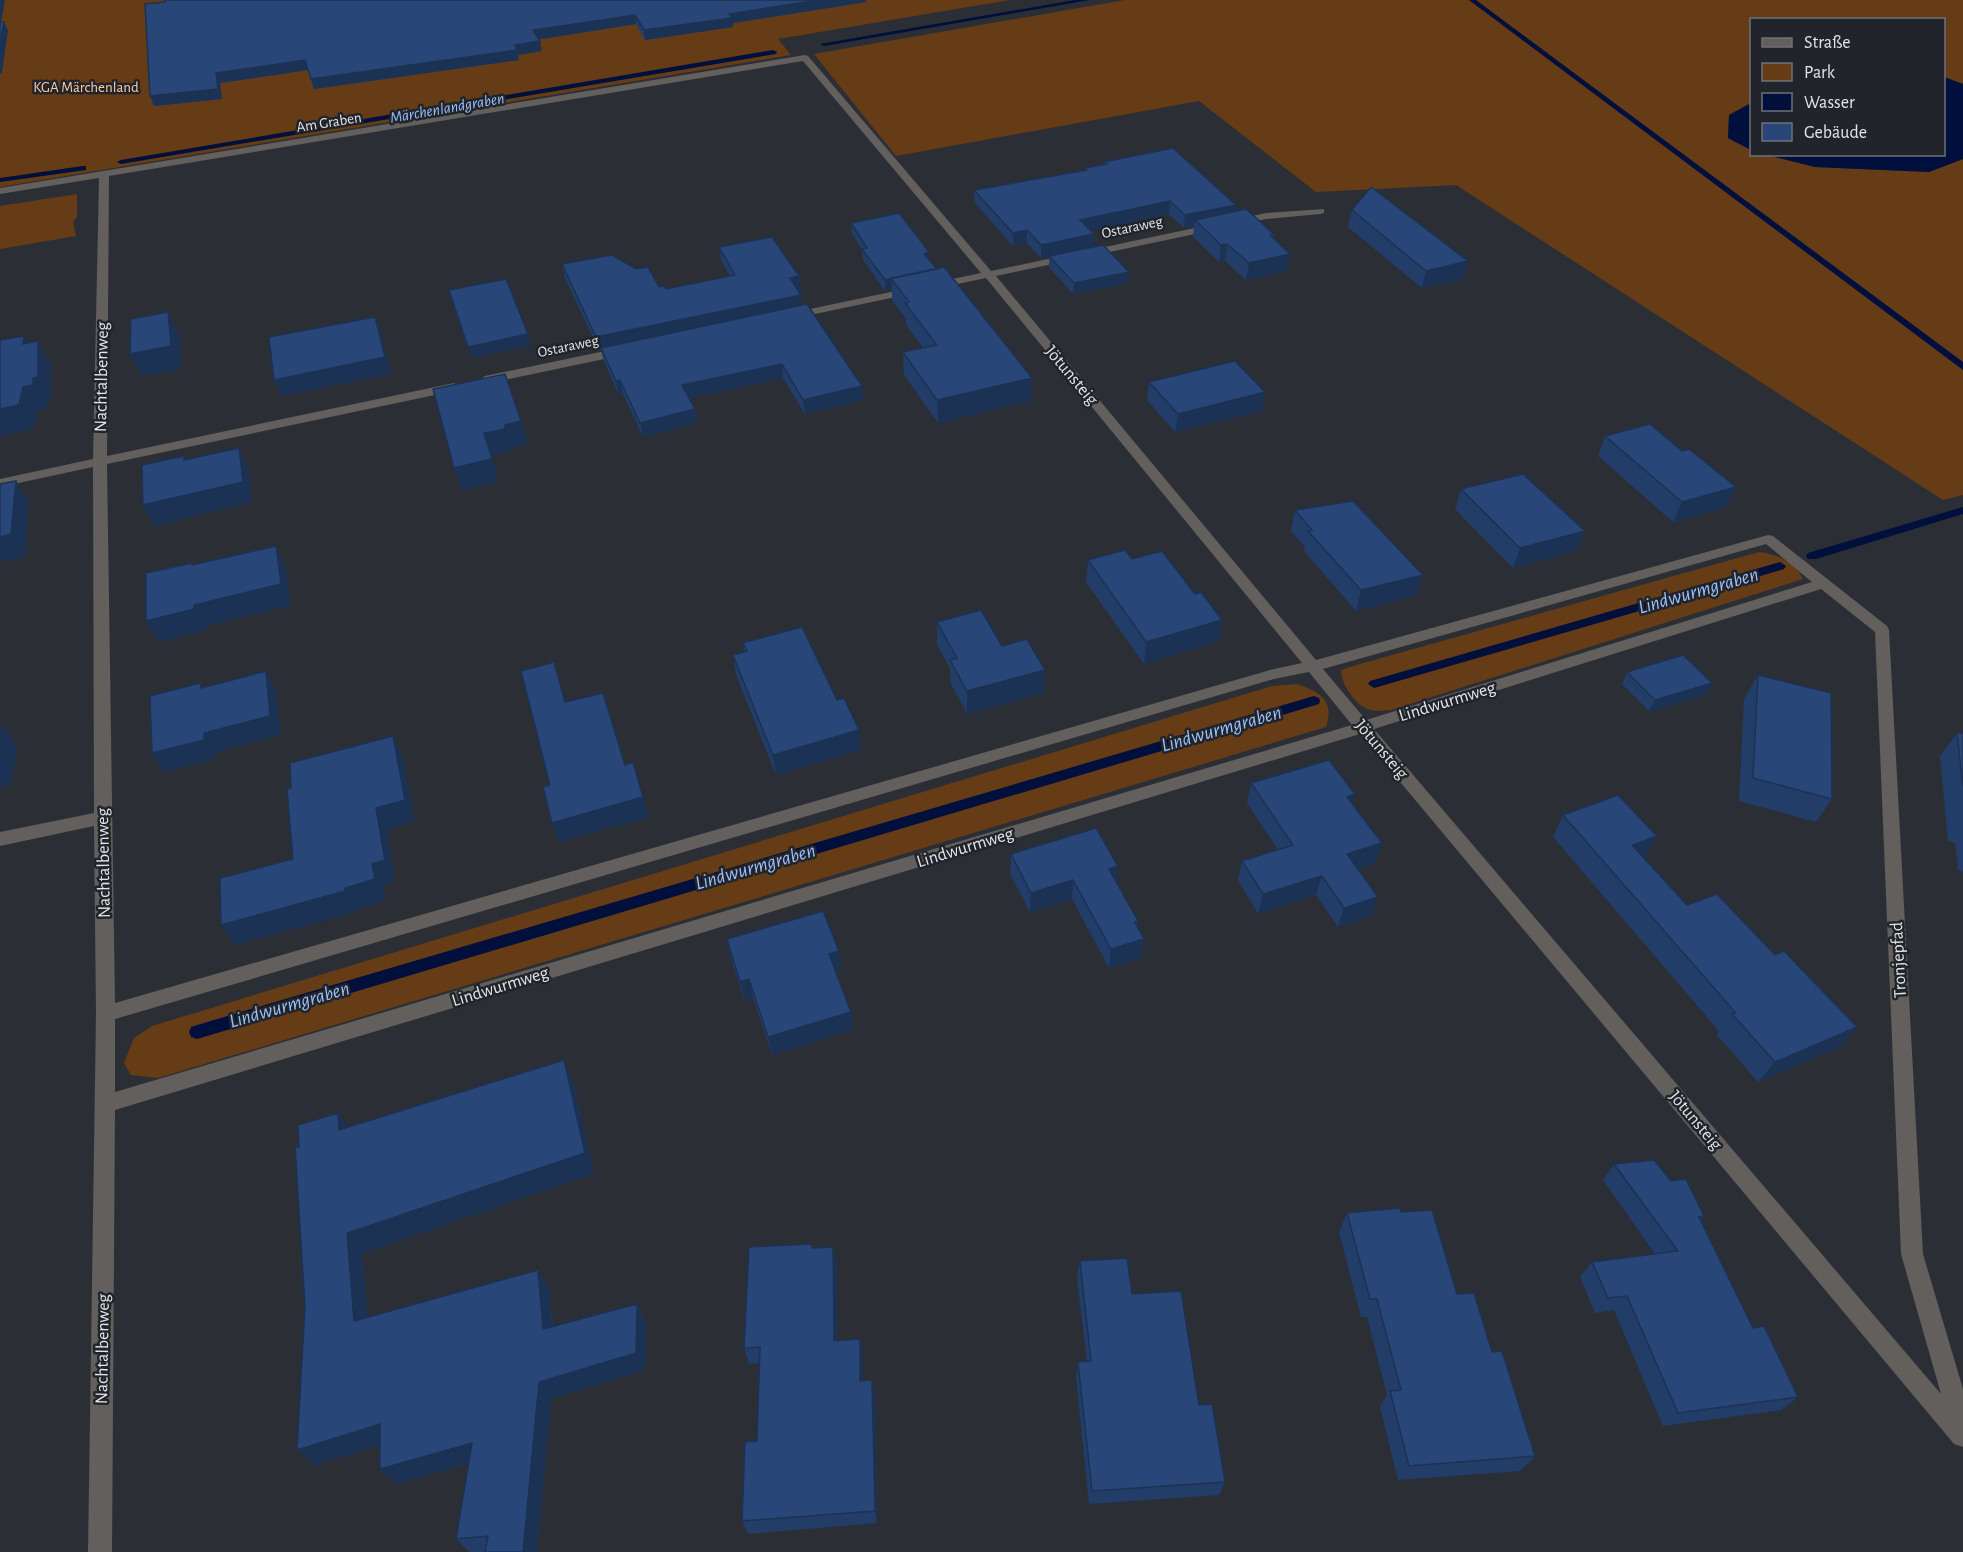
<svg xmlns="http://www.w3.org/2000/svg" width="1963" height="1552" font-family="'Alegreya Sans',sans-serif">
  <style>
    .green { fill: #663c17 }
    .water { fill: #000f3b }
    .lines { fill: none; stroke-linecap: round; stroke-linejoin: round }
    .stream { fill: #000f3b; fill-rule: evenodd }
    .minor { fill: #625f5c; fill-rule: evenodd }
    .wall { fill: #223d67 }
    .shaded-wall { fill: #1c3254 }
    .building { fill: #284778; stroke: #1c3254; stroke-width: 1.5 }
    .labels { text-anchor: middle; stroke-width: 5; stroke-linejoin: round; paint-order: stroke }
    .far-park-label { font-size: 15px; fill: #fdcda8; stroke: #21252b }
    .far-street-label { font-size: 15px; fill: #e2e4e8; stroke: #21252b }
    .far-water-label { font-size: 16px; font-style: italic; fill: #9ac1fe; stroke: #21252b }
    .street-label { font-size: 18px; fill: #e2e4e8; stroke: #21252b }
    .water-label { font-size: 20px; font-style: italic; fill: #9ac1fe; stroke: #21252b }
  </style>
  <rect width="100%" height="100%" fill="#2b2f35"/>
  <path class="green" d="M0,0H1010L778,39L791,55L0,187Z
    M1125,0H1963V84L1944,77V20H1752L1751,103L1729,115L1728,138L1751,150L1752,154L1767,155L1815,167L1929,172L1963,159V495L1943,500L1456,185L1316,192L1199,101L896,156L814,54Z
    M77,194V217L73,222L76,236L0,249V206Z
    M1759,552C1777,554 1795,562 1803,579L1391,710C1385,710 1377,712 1371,710C1356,707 1341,684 1341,670L1360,664Z
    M1297,684C1320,692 1335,700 1326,727L158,1078L131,1075L124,1063L134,1038L152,1026L1272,686Z"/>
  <path class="water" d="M1944,77L1963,84V159L1929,172L1815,167L1767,155L1944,154Z
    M1751,103V150L1728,138L1729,115Z"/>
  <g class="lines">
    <path class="stream" d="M1075,0H1090L824,46L820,44Z
      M1469,0H1476L1963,362V370Z
      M773,50L777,52L776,54L121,164L117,162L121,160Z
      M83,166H86V170L0,182V178Z
      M1963,507V514L1816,559H1808L1806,556L1808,553Z
      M1780,562L1786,566L1784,569L1374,688L1368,684L1370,681Z
      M1314,696L1319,698L1320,701L1319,704L197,1039L191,1037L189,1032L191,1027L197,1025Z"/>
    <path class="minor" d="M805,55L808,56L991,271L1266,213L1324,209V213L1320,214L1266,219L996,276L1316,660L1768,535L1773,536L1887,626L1889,630L1923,1254L1963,1389V1447L1954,1444L1360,734L115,1110L112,1552H88L96,1014L94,826L0,846V832L94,813L93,467L0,487V479L93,459L99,178L0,194V188ZM803,61L981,273L791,313L787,314V318L791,319L986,278L1302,663L1274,669L115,1003L107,464L454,391L460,387L454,383L107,456L109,176ZM1766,544L1812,582L1366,720L1323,669ZM1821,589L1875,632L1901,1254L1941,1394L1374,729ZM1309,672L1352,725L115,1092V1019L1274,679Z
      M624,347L628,348V354L485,384L479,380L485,376Z"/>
  </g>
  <path class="wall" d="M165,2H866L733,23V27L645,40L636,24L539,39L542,51L518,55L519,60L314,89L308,70L220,83L222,99L154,106L150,96Z
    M1104,162L1236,205L1235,212L1274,234L1273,238L1287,271L1246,280L1225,261L1219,262L1193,237L1194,226L1184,228L1169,214L1091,230L1094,247L1129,272L1128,283L1073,294L1049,267V256L1041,258L1027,243L1013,246L974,202V190L1085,170V168L1104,165Z
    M1352,210L1463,279L1422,288L1348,227Z
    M851,223L929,260L1031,401L938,423L904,375L903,352L923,348L906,325V319L892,300V290L885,291L863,260L862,250L852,233Z
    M719,247L799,276L801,290L798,291L801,295L802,306L862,386L863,400L805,414L783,378L689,398L695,409L698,423L643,437L623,394L619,395L604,361L601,351H599L565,278L562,264L666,289L730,276L721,260Z
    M1149,382L1262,411L1175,432L1147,400Z
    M1605,436L1682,451L1736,487L1726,507L1673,522L1598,456Z
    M1461,489L1577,550L1513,568L1455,509Z
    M1295,510L1417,595L1356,611L1304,551L1305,547L1291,531Z
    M1132,559L1195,594L1218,642L1144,664L1086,582L1088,560Z
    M937,622L1002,646L1045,670L1044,693L967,714L951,684L950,668L937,645Z
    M743,643L837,700L859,730L861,750L776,775L736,675L733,655L744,652Z
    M1627,672L1712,683L1706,695L1649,711L1622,684Z
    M1758,675L1832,799L1816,822L1739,801L1744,699Z
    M1957,733L1963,734V872L1958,870L1955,843L1948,841L1940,756Z
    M1251,783L1355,794L1352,804L1382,843L1375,863L1357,868L1371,916L1338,927L1316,895L1258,914L1238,880L1242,861L1278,850L1247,803Z
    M1563,815L1657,836L1644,858L1687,905L1775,955L1857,1027L1839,1047L1758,1082L1717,1035L1719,1031L1553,837Z
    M1011,854L1116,881L1138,921L1137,927L1141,958L1109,968L1072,899L1030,912L1010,874Z
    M727,939L841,970L835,972L853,1030L772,1055L753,998L744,1000L731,958Z
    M573,1082L594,1174L362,1253L368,1318L549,1289L553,1327L637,1304L646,1323L645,1370L551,1399L537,1552H470L456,1539L469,1463L396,1484L380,1445L315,1465L305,1306L338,1113L348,1127Z
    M1614,1164L1671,1181L1704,1216L1701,1220L1753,1328L1798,1397L1781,1410L1663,1426L1614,1310L1595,1313L1580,1277L1592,1262L1655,1254L1603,1180Z
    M1401,1212L1457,1294L1492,1352L1535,1456L1520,1471L1398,1480L1380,1407L1387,1395L1367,1317H1361L1339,1232L1347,1213Z
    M833,1247L837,1265V1341L860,1339L863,1355V1381L875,1395L877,1523L748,1534L742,1521L757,1441L759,1363L749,1364L744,1348L813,1248Z
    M1080,1261L1132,1294L1199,1405L1225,1482L1219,1495L1089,1504L1076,1378L1078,1362L1087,1361L1077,1279Z"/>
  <path class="shaded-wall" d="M0,0H5L0,28Z
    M819,0H866V2L733,23V27L645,40L644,30L729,14Z
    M635,15L636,24L536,40L533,30Z
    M4,22L8,31L2,73L0,74V44Z
    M540,41L542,51L518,55L519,60L314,89L311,79Z
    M305,60L308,70L220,83L222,99L154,106L150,96L216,73Z
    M1170,201L1169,214L1080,233V220Z
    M1236,205L1234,217L1195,220L1194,226L1184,228L1185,215Z
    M1027,230V243L1013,246V233Z
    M1094,234V247L1041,258V245Z
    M1227,244L1225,261L1219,262L1221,245Z
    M929,252V263L924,254Z
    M1290,254L1287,271L1246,280L1249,263Z
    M1468,261L1463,279L1422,288L1426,271Z
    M1129,272L1128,283L1073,294L1074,283Z
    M799,276L801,290L792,292L790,278Z
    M891,279L892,290L885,291V280Z
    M801,295L802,308L601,348V351H599L596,337Z
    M168,312L179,334L182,369L142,376L130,354Z
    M375,317L381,333L391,374L281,396L274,380Z
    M528,334L531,346L471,358L468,347Z
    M24,336L37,359L23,344Z
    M38,341L51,365V401L47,402V409L37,411L33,429L0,436V409L33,378Z
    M782,364L783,378L685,399L682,385Z
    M1032,378L1031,401L938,423L937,400Z
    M620,380L623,394L619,395L616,381Z
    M862,386L863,400L805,414L803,400Z
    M1265,392L1262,411L1175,432L1178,414Z
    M695,409L698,423L643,437L640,423Z
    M521,421L528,444L511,448L505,425Z
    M505,429L512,451L491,456L484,433Z
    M239,448L248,468L252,502L154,526L143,505Z
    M492,459L499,482L462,491L454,468Z
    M16,481L29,503L25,557L0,562V537Z
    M1736,487L1726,507L1673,522L1682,502Z
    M1585,531L1577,550L1513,568L1520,548Z
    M276,546L286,567L291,605L206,626V630L159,642L146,621L194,605Z
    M1423,575L1417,595L1356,611L1361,590Z
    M1222,620L1218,642L1144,664L1146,642Z
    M1045,670L1044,693L967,714V691Z
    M266,671L276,690L281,735L215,752V759L164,772L152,753L204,733Z
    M1712,683L1706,695L1649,711L1655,700Z
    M2,725L18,747L10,785L0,787V733Z
    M859,730L861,750L776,775L773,755Z
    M393,736L403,758L415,821L387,830L395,881L383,885L386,900L357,909V912L235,945L221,925L345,888L372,864L376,808Z
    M1355,794L1349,814L1347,797Z
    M643,797L649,817L559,842L552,823Z
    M1657,836L1644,858L1620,867L1632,845Z
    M1382,843L1375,863L1341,874L1347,854Z
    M1118,866L1116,886L1109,869Z
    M1322,876L1316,895L1258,914L1263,894Z
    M1073,880L1072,899L1030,912L1031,893Z
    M1378,897L1371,916L1338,927L1344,908Z
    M1144,939L1141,958L1109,968L1111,949Z
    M839,951L841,970L831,973L829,954Z
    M749,979L753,998L744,1000L740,982Z
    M851,1012L853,1030L772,1055L768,1037Z
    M1857,1027L1839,1047L1758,1082L1775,1062Z
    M564,1060L573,1082L594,1174L362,1253L370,1339L354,1321L347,1233Z
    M338,1113L353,1134L339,1130Z
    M833,1247L837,1265V1357L834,1341Z
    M538,1270L549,1289L554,1347L543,1329Z
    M637,1304L646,1323L645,1370L551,1399L537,1552H523L539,1382Z
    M860,1339L863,1355V1396L860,1381Z
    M872,1380L875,1395L877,1523L875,1511Z
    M380,1424L396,1440L315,1465L297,1450Z
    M472,1443L485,1458L396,1484L380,1469Z"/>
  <path class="building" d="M165,0H819L729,14L732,18L644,30L635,15L533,30L540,41L515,45L517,50L311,79L305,60L216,73L218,89L150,96L145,4L165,2Z
    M0,22H4L0,44Z
    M1173,148L1236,205L1185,215L1170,201L1080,220L1094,234L1041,245L1027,230L1013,233L974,190L1087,170L1085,168L1107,164L1104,162Z
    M1371,187L1468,261L1426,271L1352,210Z
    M1246,209L1274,234L1270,235L1290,254L1249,263L1227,244L1221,245L1195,220Z
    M899,213L929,252L924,254L937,269L885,280L862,249L867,248L851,223Z
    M772,237L799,276L790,278L801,295L596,337L562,264L612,255L636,269L648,267L659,287L664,286L666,289L735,275L719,247Z
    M1103,245L1129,272L1074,283L1049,256Z
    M944,267L1032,378L937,400L903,352L937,345L905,303L909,302L891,278Z
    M506,279L528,334L468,347L449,290Z
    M807,304L862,386L803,400L782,364L682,385L695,409L640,423L620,380L616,381L601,348Z
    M168,312L171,346L130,354L131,319Z
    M375,317L385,357L274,380L269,337Z
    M24,336L23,344L38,341V377L33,378V385L23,387L19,405L0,409V340Z
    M1235,361L1265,392L1178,414L1149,382Z
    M505,374L521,421L505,425V429L484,433L492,459L454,468L433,389Z
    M1650,424L1682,451L1689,449L1736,487L1682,502L1605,436Z
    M239,448L243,482L143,505L142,465L184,456V460Z
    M1523,474L1585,531L1520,548L1461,489Z
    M16,481L11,534L0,537V484Z
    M1353,501L1423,575L1361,590L1308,531L1312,530L1295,510Z
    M276,546L281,584L194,605V609L146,621V573L192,563V565Z
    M1125,550L1132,559L1162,551L1195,594L1201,592L1222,620L1146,642L1088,560Z
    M981,610L1002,646L1027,639L1045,670L967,691L950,660L957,658L937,622Z
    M802,627L837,700L844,698L859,730L773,755L733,655L747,651L743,643Z
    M1683,655L1712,683L1655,700L1627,672Z
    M554,662L565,702L603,693L625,765L633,762L643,797L552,823L543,787L550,785L521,671Z
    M266,671L270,716L204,733V740L152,753L150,696L200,683L201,688Z
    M1758,675L1831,693L1832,799L1753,778Z
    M1957,733L1963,734V787Z
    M393,736L405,800L376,808L385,860L372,864L375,879L345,888V891L221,925L220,878L293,859L287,789L291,788L290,763Z
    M1329,760L1355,794L1347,797L1382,843L1347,854L1378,897L1344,908L1322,876L1263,894L1242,861L1293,845L1251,783Z
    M1618,795L1657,836L1632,845L1687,905L1717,894L1775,955L1784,951L1857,1027L1775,1062L1732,1014L1736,1013L1563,815Z
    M1096,828L1118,866L1109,869L1138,921L1135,922L1144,939L1111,949L1073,880L1031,893L1011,854Z
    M823,911L839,951L829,954L851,1012L768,1037L749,979L740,982L727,939Z
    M564,1060L585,1153L347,1233L354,1321L538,1270L543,1329L637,1304L636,1353L539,1382L523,1552H485L488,1536L456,1539L472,1443L380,1469V1424L297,1450L305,1306L295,1147H299L298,1125L338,1113L339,1130Z
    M1654,1160L1671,1181L1686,1179L1704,1216L1699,1217L1753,1328L1764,1326L1798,1397L1678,1413L1627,1296L1608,1298L1592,1262L1678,1251L1614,1164Z
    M1400,1208L1401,1212L1432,1210L1457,1294L1474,1293L1492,1352L1502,1351L1535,1456L1409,1466L1390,1391L1401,1390L1377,1299H1370L1347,1213Z
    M812,1244V1248L833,1247L834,1341L860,1339V1381L872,1380L875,1511L742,1521L745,1442L757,1441L760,1347L744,1348L749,1247Z
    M1127,1258L1132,1294L1181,1291L1199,1405L1212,1404L1225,1482L1092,1491L1078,1362L1091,1361L1080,1261Z"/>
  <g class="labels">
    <g class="far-park-label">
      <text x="86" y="92">KGA Märchenland</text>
    </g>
    <g class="far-street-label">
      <text transform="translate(329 122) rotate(-9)" y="5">Am Graben</text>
      <text transform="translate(1132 227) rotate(-12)" y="5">Ostaraweg</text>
      <text transform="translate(568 346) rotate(-12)" y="5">Ostaraweg</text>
    </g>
    <g class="far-water-label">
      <text transform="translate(447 107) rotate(-10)" y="6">Märchenlandgraben</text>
    </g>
    <g class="street-label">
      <text transform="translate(1072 375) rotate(50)" y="6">Jötunsteig</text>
      <text transform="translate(101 377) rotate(-89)" y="6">Nachtalbenweg</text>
      <text transform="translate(1447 701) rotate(-17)" y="6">Lindwurmweg</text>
      <text transform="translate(1382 749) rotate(50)" y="6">Jötunsteig</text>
      <text transform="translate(965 847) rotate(-17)" y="6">Lindwurmweg</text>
      <text transform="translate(103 863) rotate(-91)" y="6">Nachtalbenweg</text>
      <text transform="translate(1898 960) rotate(-93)" y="6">Tronjepfad</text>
      <text transform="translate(500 986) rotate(-17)" y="6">Lindwurmweg</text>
      <text transform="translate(1696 1120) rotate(50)" y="6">Jötunsteig</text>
      <text transform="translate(102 1349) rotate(-89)" y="6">Nachtalbenweg</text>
    </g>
    <g class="water-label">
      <text transform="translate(1698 590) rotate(-16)" y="7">Lindwurmgraben</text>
      <text transform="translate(1221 728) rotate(-16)" y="7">Lindwurmgraben</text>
      <text transform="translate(755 866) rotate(-16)" y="7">Lindwurmgraben</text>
      <text transform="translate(289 1004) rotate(-16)" y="7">Lindwurmgraben</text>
    </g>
  </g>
  <rect x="1750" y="18" width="195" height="138" fill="#21252b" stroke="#6e7177" stroke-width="1.5"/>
  <rect x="1762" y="38" width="30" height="9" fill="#625f5c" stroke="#6e7177" stroke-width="1.5"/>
  <text x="1804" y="48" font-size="18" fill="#e2e4e8">Straße</text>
  <rect x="1762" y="63" width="30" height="18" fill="#663c17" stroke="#6e7177" stroke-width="1.5"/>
  <text x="1804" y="78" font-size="18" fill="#e2e4e8">Park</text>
  <rect x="1762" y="93" width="30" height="18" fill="#000f3b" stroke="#6e7177" stroke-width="1.5"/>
  <text x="1804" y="108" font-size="18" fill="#e2e4e8">Wasser</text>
  <rect x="1762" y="123" width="30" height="18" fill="#284778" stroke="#6e7177" stroke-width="1.5"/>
  <text x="1804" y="138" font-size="18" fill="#e2e4e8">Gebäude</text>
</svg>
